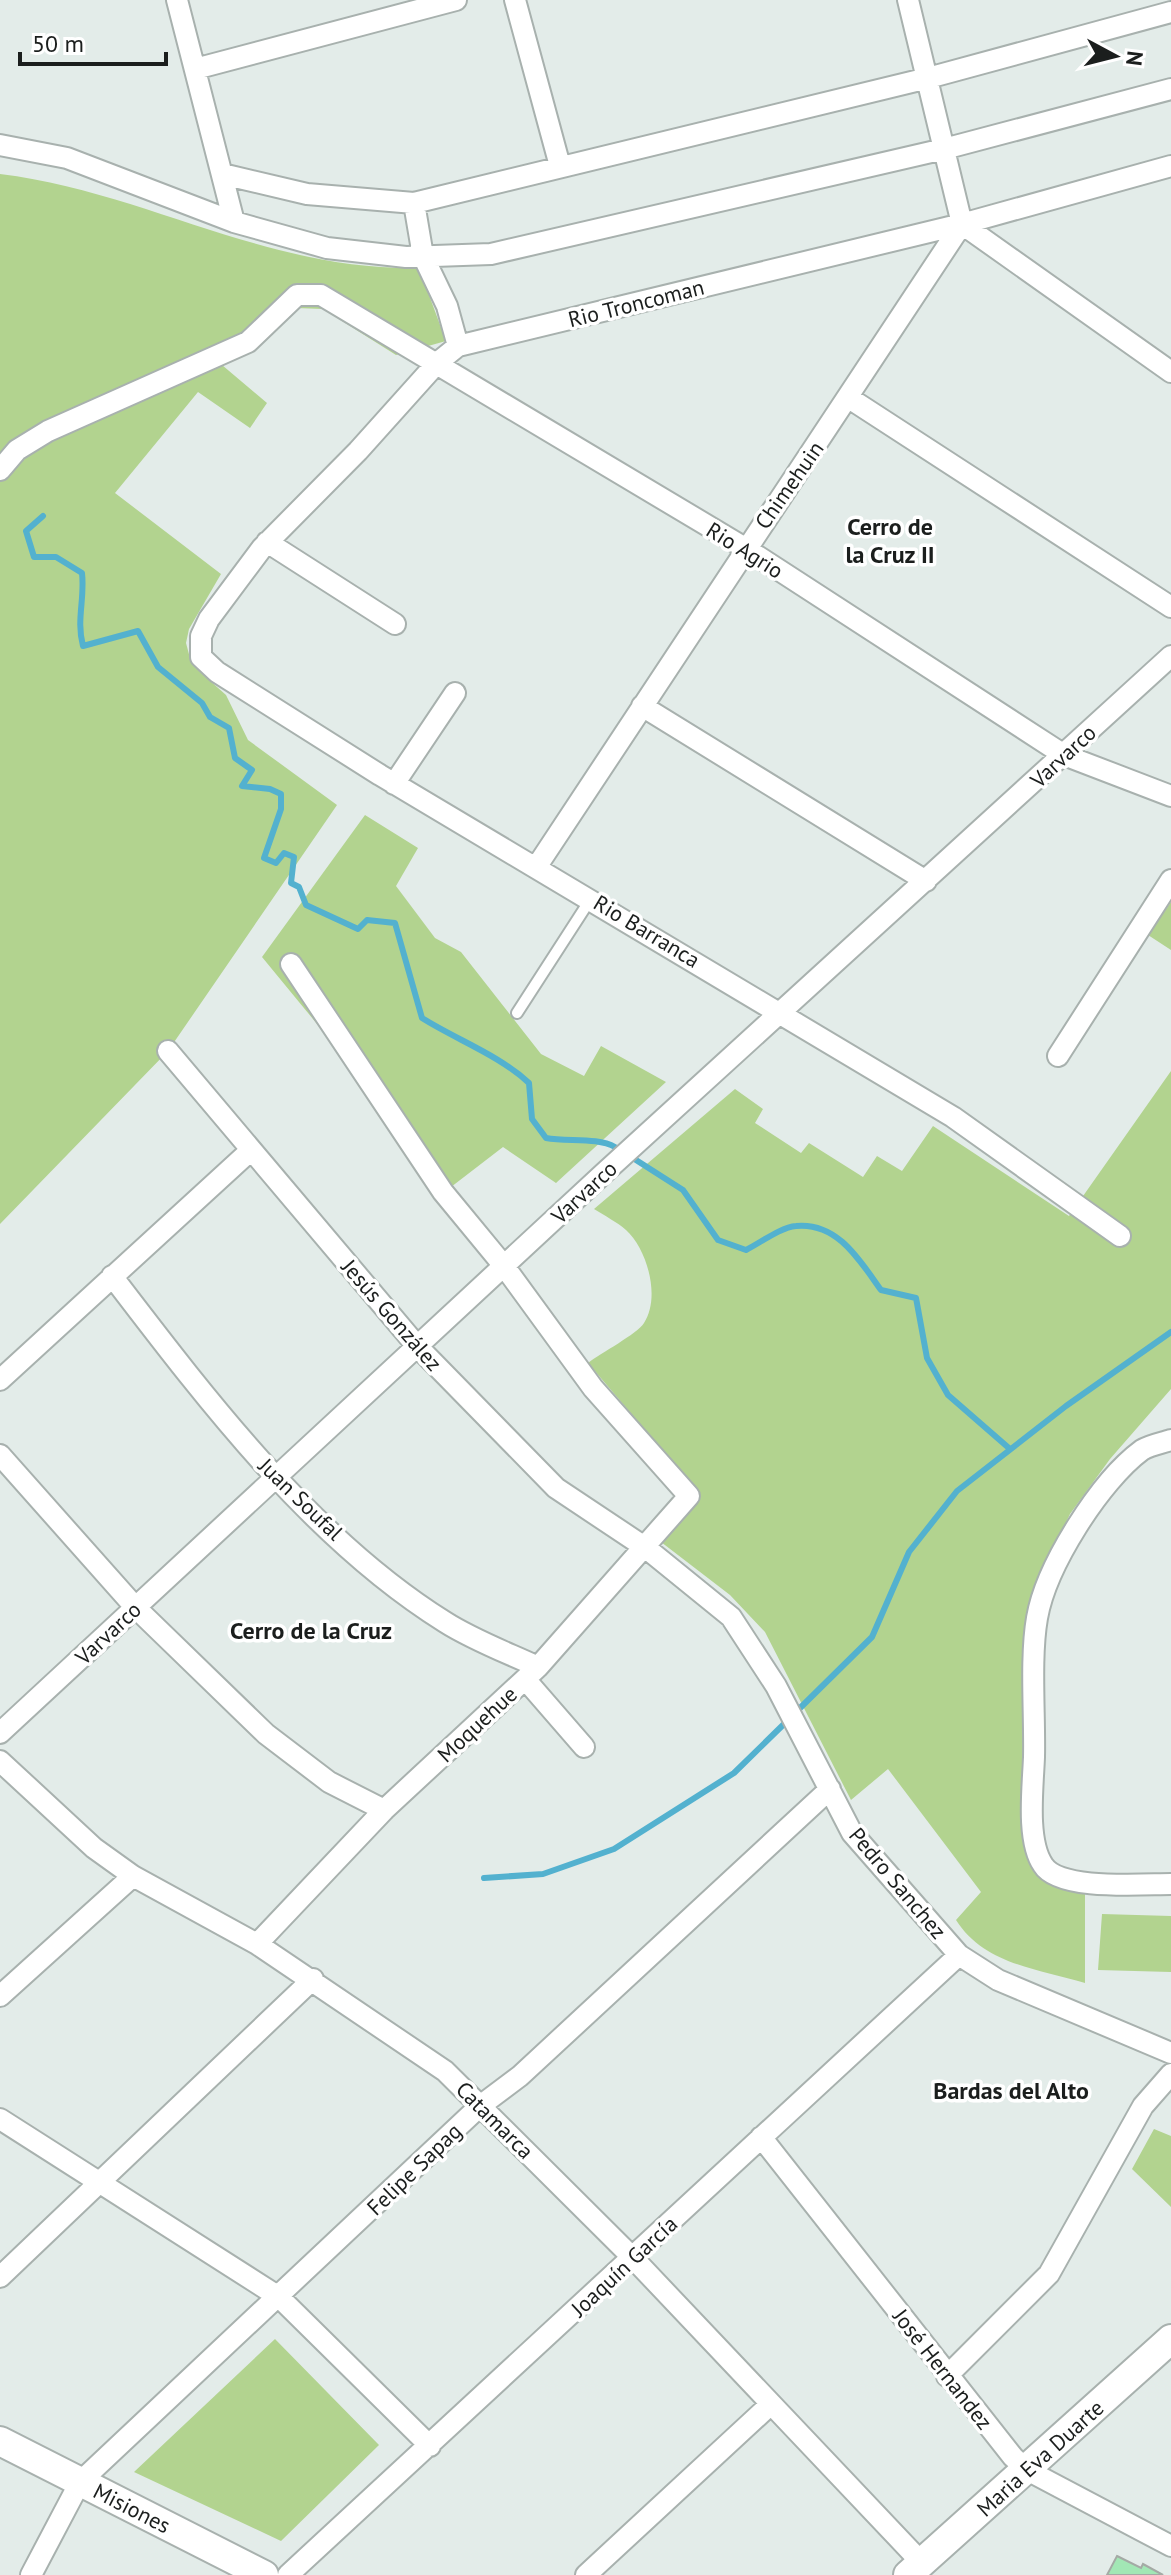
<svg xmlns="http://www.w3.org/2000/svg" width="1171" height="2575" font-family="'PT Sans',sans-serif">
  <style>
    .green { fill: #b2d38f }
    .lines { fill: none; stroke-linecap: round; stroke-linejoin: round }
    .stream { stroke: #53b1cf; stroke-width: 6 }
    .building { fill: #a2e7b5; stroke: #a4aaa5; stroke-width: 2 }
    .service-casing { stroke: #a8b1ae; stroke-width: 14 }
    .minor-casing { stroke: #a8b1ae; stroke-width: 24 }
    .secondary-casing { stroke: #a8b1ae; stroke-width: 32 }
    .service { stroke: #fff; stroke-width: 10 }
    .minor { stroke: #fff; stroke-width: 20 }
    .secondary { stroke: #fff; stroke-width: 28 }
    .labels { text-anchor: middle; stroke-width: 7; stroke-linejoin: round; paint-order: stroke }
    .street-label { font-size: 22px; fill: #1b1e1d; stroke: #fff }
    .neighbourhood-label { font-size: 24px; font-weight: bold; fill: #1b1e1d; stroke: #fff }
  </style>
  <rect width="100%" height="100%" fill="#e3ece9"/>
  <path class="green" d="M0,174C146,192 266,271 419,268L446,341L396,355L323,309L296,308L250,351L222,365L267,403L250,428L198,392L115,493L221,574L189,629L186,643L190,658L199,671L226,695L248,740L337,805L168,1051L0,1224Z
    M365,815L418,848L396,886L435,938L461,952L541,1054L584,1076L601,1046L666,1082L556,1183L503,1147L451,1187L262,957Z
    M1171,902V950L1148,935Z
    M1171,1071V1389L1110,1459L1070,1514L1040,1577L1027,1841L1085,1891V1983C1037,1969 984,1964 956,1920L981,1892L888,1769L851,1800L765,1632L730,1595L661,1542L697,1491L588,1363C601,1353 637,1334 644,1323C661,1297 647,1249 626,1230C617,1222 605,1216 594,1209L735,1089L763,1109L755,1123L801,1153L809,1143L863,1177L877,1156L902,1171L933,1126L1069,1216Z
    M1102,1914L1171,1916V1972L1098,1970Z
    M1154,2129L1171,2136V2207L1132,2169Z
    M275,2339L379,2445L281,2541L134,2472Z"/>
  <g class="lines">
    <path class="stream" d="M43,516L26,531L34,557H56L82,573C85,599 76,620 83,646L138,631L158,667L202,703L210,717L229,728L235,758L252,770L242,786L270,789L281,794V809L264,858L276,863L284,853L294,857L291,883L299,887L306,905L358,929L367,920L395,923L422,1018C457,1040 499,1055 529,1083L532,1119L546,1138C568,1142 597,1137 615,1147
      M636,1160L683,1190L718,1240L746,1250C760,1243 781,1227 796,1226C838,1222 860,1261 881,1290L916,1298L927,1358L948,1395L1010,1449
      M797,1711L872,1637L909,1552L957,1491L1066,1406L1171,1332
      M484,1878L543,1874L614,1849L734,1773L784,1724"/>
  </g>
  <path class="building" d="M1117,2556L1141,2568L1143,2564L1163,2575H1107Z"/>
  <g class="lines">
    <g class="service-casing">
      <path id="service" d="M517,1013L590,900"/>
    </g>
    <g class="minor-casing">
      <path id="minor" d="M177,0L234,222
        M515,0L560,166
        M908,0L962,224
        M195,69L456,0
        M0,145L67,158L234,222L327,248L406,257L491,254L944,149L1171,89
        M222,174L307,194L414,203L928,78L1171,12
        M414,203L423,256L447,306L458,346
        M962,224L1171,372
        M849,398L1171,607
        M0,470L17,450L48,431L248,342L297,295H321L745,548L1064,755L1171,796
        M267,542L395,624
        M642,706L926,881
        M394,784L455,693
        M537,866L962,224
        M168,1051L417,1346L556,1488L646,1548L731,1617L776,1686L852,1833L959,1955L998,1980L1171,2053
        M1058,1056L1171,880
        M1120,1236L953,1117L380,775L217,672L201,657V636L209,619L262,548L358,451L437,363L458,346L962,224L1171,166
        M112,1276C206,1399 312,1539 445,1622C473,1640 508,1653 538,1667
        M0,1380L251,1150
        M1171,1440C1162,1443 1150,1445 1142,1450C1100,1481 1046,1566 1037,1618C1030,1658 1035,1715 1034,1757C1033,1786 1026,1840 1043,1865C1059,1891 1142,1884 1171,1884
        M0,1455L136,1608L266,1734L329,1782L384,1810
        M525,1679L584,1747
        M0,1733L604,1173L1171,656
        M0,1761L94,1848L133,1876L257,1944L445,2071L633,2258L922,2563
        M257,1944L384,1810L538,1667L689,1496L593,1388L504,1266L443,1192L291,964
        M0,1996L133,1876
        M0,2119L279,2297L430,2446
        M761,2137L1013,2457L1027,2470L1171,2546
        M0,2277L313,1979
        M947,2376L1049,2274L1143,2106L1171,2074
        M31,2575L80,2482L480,2106L520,2076L830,1789
        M288,2575L959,1955
        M586,2575L771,2404"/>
    </g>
    <g class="secondary-casing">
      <path id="secondary" d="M0,2441L264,2575
        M908,2575L1171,2339"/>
    </g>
    <use href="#service" class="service"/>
    <use href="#minor" class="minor"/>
    <use href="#secondary" class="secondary"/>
  </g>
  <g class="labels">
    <g class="street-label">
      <text transform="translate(636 303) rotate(-14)" y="8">Rio Troncoman</text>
      <text transform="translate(789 485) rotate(-55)" y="8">Chimehuin</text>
      <text transform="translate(745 550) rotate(32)" y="8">Rio Agrio</text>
      <text transform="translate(1063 756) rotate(-43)" y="8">Varvarco</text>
      <text transform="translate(647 931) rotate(31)" y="8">Rio Barranca</text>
      <text transform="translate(584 1192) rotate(-43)" y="8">Varvarco</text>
      <text transform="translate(392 1315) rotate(49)" y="8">Jesús González</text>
      <text transform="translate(301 1499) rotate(44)" y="8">Juan Soufal</text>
      <text transform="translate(108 1633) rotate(-43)" y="8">Varvarco</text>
      <text transform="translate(477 1724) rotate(-43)" y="8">Moquehue</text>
      <text transform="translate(898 1883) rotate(50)" y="8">Pedro Sanchez</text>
      <text transform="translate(495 2120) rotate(45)" y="8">Catamarca</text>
      <text transform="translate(414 2169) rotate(-44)" y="8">Felipe Sapag</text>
      <text transform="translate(624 2266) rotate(-43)" y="8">Joaquín García</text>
      <text transform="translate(943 2369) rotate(52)" y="8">José Hernandez</text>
      <text transform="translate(1040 2458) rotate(-42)" y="8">Maria Eva Duarte</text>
      <text transform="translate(132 2508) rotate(27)" y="8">Misiones</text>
    </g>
    <g class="neighbourhood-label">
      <text x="890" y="535">Cerro de<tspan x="890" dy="28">la Cruz II</tspan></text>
      <text x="311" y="1639">Cerro de la Cruz</text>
      <text x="1011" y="2099">Bardas del Alto</text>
    </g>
  </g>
  <g transform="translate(1115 56) rotate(97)" stroke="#ffffff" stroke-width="6" paint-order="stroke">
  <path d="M0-6L14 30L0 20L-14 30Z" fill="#1b1e1d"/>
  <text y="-12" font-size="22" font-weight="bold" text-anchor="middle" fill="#1b1e1d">N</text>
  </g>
  <path d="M20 52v12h146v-12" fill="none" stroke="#1b1e1d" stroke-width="4"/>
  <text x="32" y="52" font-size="24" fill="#1b1e1d" stroke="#ffffff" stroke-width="6" paint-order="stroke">50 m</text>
</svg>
